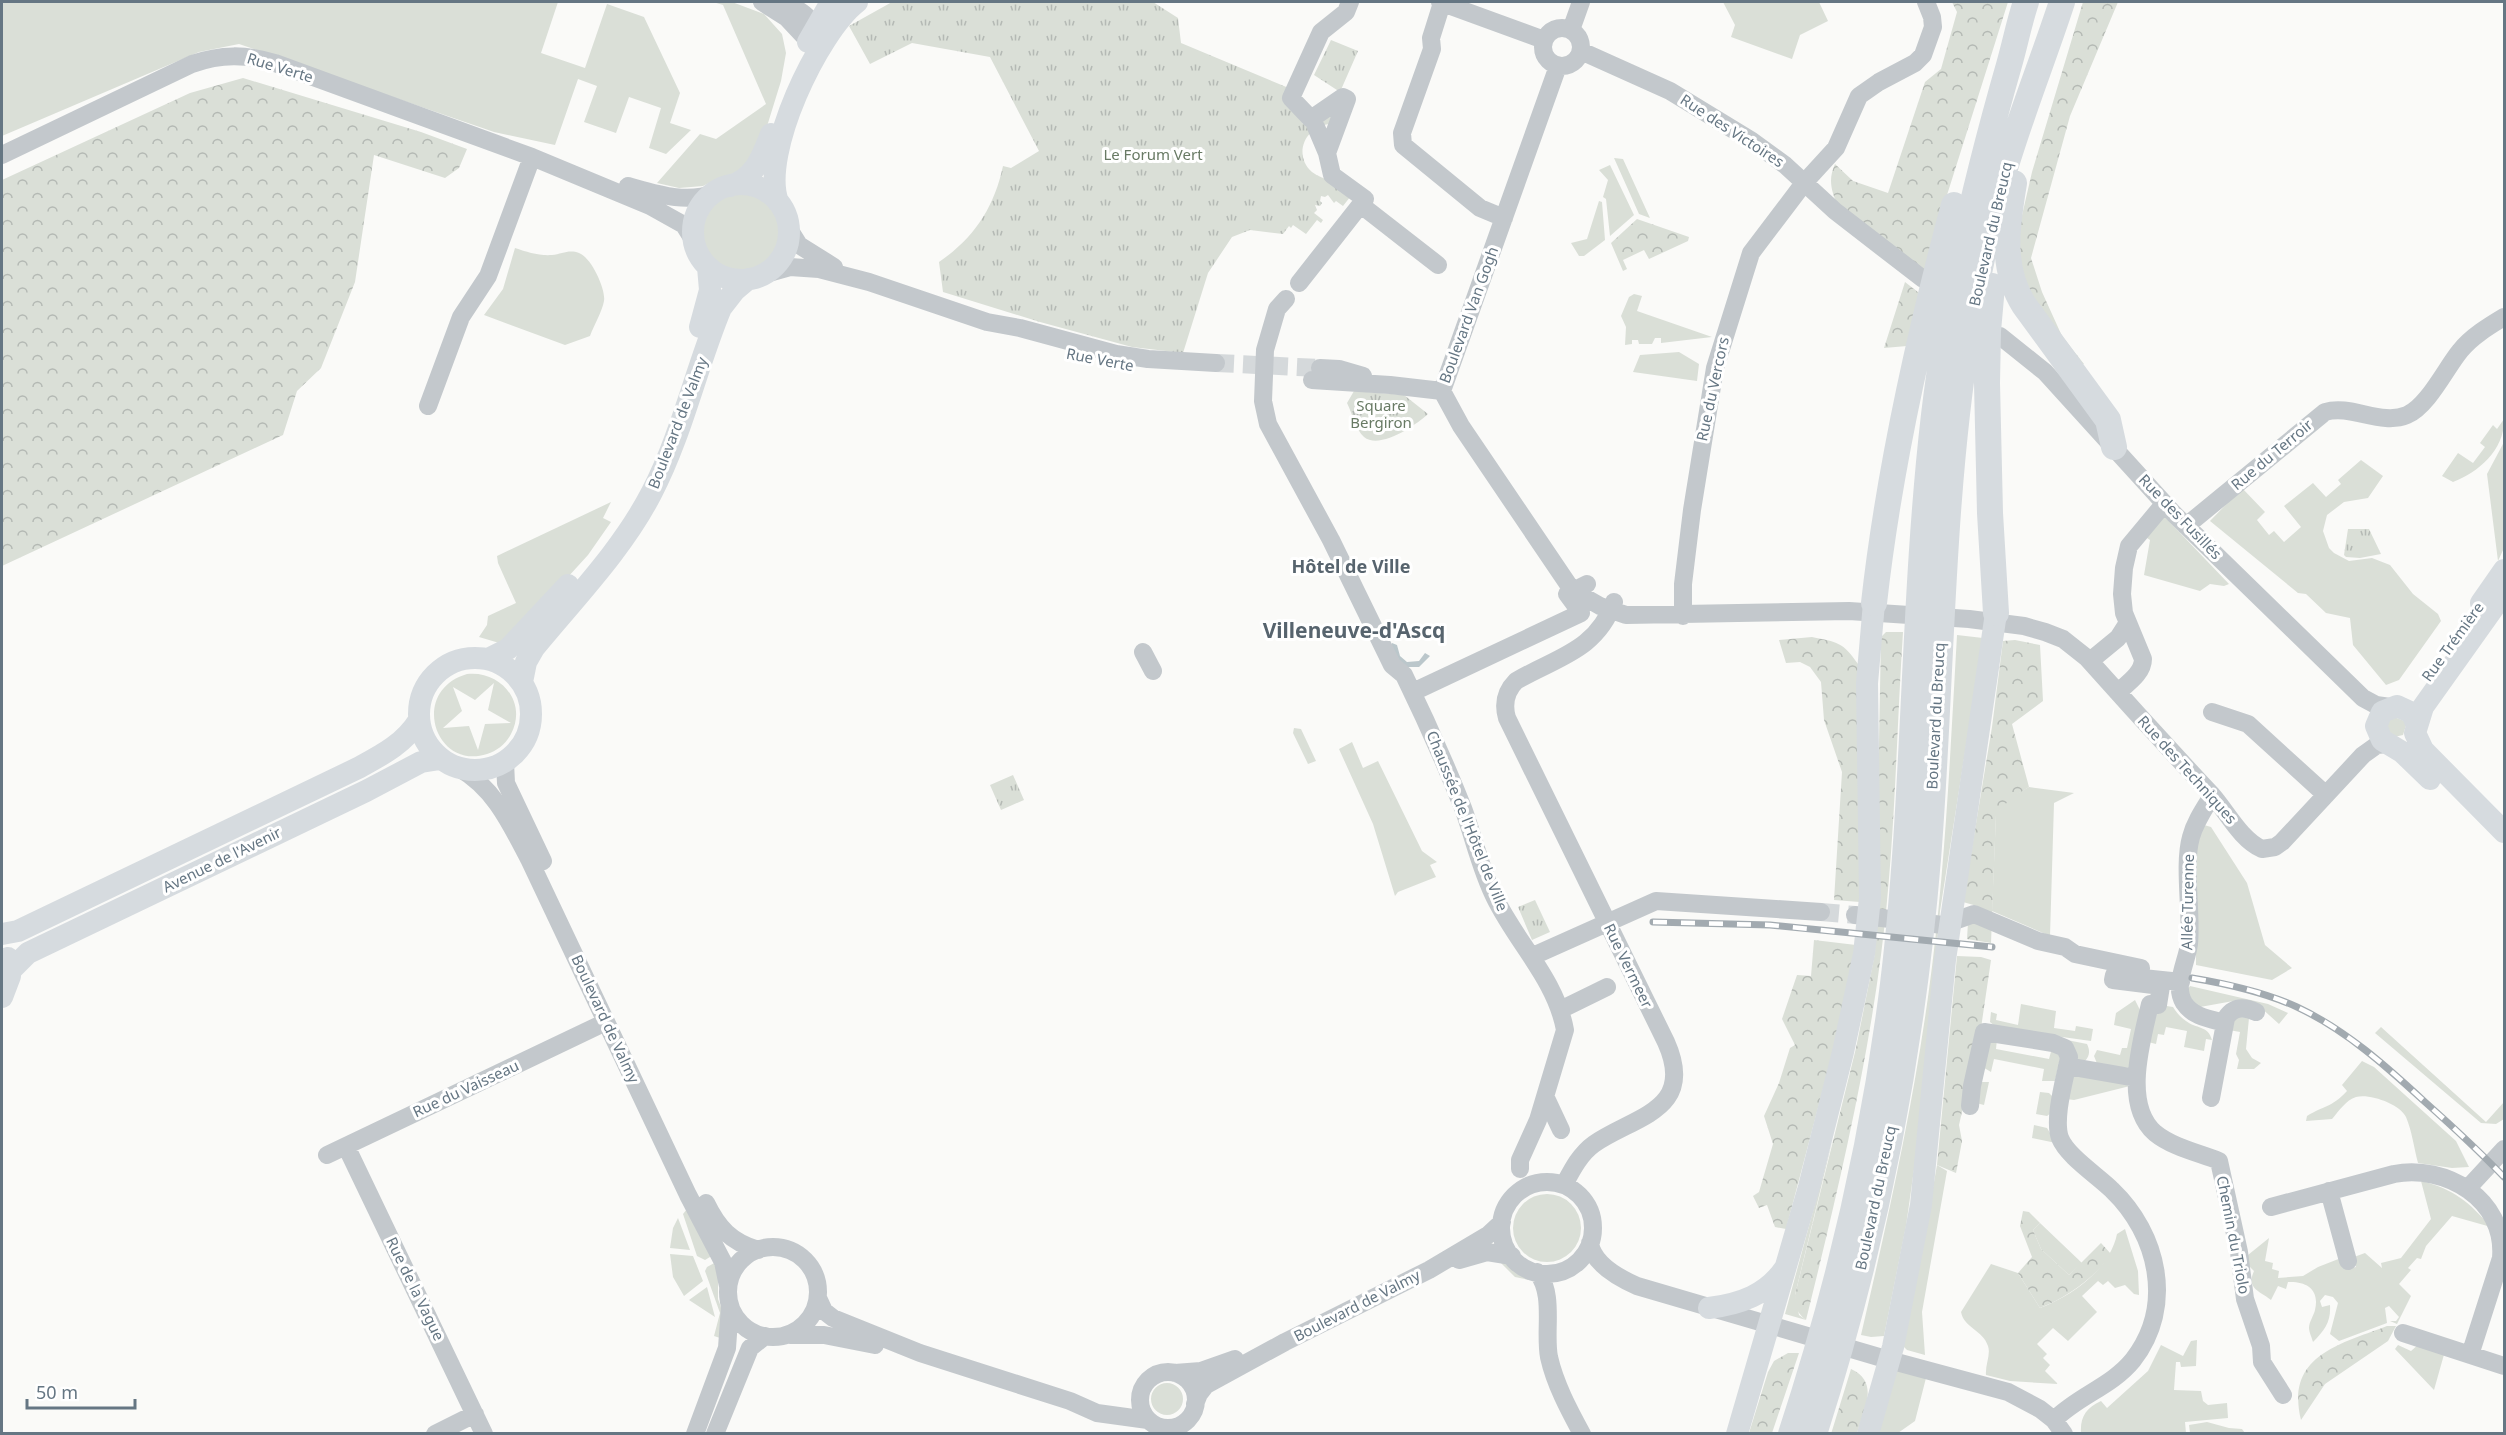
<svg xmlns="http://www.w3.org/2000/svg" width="2506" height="1435" font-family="'Noto Sans',sans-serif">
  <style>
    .green { fill: #dadfd7; fill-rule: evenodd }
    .forest { fill: url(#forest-crowns) }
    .park { fill: url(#park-tufts) }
    .water { fill: #bbc7cb }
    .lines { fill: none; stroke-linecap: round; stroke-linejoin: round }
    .minor-tunnel { stroke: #d5d9db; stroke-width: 18; stroke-dasharray: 18 9; stroke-linecap: butt }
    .minor { stroke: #c3c8cc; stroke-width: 18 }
    .major { stroke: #d6dbdf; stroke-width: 22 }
    .highway { stroke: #d6dbdf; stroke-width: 26 }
    .rail-casing { stroke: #a2aab0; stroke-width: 7 }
    .rail { stroke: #fff; stroke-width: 4.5; stroke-dasharray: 14; stroke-linecap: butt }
    .labels { text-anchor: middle; stroke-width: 6; stroke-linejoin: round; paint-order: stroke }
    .street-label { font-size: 15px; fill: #657683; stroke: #fff }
    .park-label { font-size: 15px; fill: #687a64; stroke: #fff }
    .quarter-label { font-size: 18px; font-weight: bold; fill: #57646e; stroke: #fff }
    .district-label { font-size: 21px; font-weight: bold; fill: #57646e; stroke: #fff }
  </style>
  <defs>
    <pattern id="forest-crowns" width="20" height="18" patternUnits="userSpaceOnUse" patternTransform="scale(1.5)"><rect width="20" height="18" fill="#dadfd7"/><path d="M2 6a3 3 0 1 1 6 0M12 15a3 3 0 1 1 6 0" fill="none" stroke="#b4b9b4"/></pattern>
    <pattern id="park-tufts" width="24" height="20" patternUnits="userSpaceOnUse" patternTransform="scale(1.5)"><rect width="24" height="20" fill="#dadfd7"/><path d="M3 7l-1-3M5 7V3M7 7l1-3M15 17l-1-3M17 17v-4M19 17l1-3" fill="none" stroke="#b4b9b4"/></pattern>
  </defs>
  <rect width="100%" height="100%" fill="#fafaf8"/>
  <path class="green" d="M2,2H558L541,53L585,68L607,4L644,17L680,93L670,123L691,130L666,154L649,148L661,108L629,97L616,133L584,122L597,86L578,79L555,145L494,132L239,44L199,52L2,136Z
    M713,2H732L764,14L782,34L786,53L781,81L764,136L741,171L719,178L703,186L679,188L657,183L700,134L716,139L766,104L723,5Z
    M1723,2H1819L1828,21L1800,35L1792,59L1731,37L1735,25Z
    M1614,158L1623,159L1650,218L1639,214Z
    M1610,165L1634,215L1610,236L1606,199L1603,197L1608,180L1599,170Z
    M702 232a39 39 0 1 1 78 0a39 39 0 1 1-78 0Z
    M1599,201L1602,202L1605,240L1584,256H1579L1571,243L1587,239Z
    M515,248C527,252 539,256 552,255C562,254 569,249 579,253C591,257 606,289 604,301C602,312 594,325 590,336L565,345L484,315L503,289Z
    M1634,294L1642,296L1637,311L1712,337L1661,343V338H1655L1652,344H1639L1638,340H1632V344L1625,345L1626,327L1621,316L1629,297Z
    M1679,352L1699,364L1697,381L1633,372L1640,355Z
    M2504,419C2505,449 2479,472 2453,482L2442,476L2458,453L2473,463L2485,447L2480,443L2493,425L2497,429Z
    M2504,442V548L2498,561L2487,474Z
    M2361,460L2383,476L2368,498L2344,502L2327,515L2323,531L2329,548L2334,553L2349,561L2372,558L2390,565L2413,594L2438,614L2441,621L2399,680L2386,685L2353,645L2350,618L2326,613L2306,594L2298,593L2210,521L2242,488L2265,512L2257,520L2269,535L2274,531L2284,542L2301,527L2284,506L2313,483L2326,497L2341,484L2338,480Z
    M611,502L603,518L611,522L588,555L506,645L479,637L487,625L488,616L516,603L498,563L497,556Z
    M2162,514L2229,584L2224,586L2210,584L2200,591L2144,575L2150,540L2144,536Z
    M1957,635L1983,638L1940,911L1921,1120L1906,1226L1884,1336L1871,1337L1861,1335C1887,1223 1912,1111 1928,997C1945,877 1950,756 1957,635Z
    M467,674C500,670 528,702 511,734C506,744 497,751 487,754C435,771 409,691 467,674ZM494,683L488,710L511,723L485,724L478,750L469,726L443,728L462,711L453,687L475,700Z
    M2389,715L2407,722L2403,735L2394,737L2383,725Z
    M1294,728L1301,729L1316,761L1308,764L1293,733Z
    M1352,742L1363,768L1378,761L1422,851L1437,862L1430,865L1436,877L1398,892L1395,896L1373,824L1339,749Z
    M2029,787L2074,793L2054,803L2050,936L1992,911L1996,814L2011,797Z
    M2204,825L2211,827L2247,883L2265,945L2292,968L2272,980L2196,965V840Z
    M2190,986L2268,1004L2288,1013L2279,1024L2259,1006L2239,1000L2200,1007L2190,1001L2187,990Z
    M2135,1000L2141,1012L2131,1068L2098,1066L2094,1056L2097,1050L2120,1055L2122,1048H2127L2131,1029L2114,1025L2116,1013Z
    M2021,1004L2056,1011L2054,1028L2075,1031L2076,1026L2093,1029L2091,1041L1997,1028L1990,1022L1991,1012L1997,1014L1996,1020L2018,1025Z
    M2154,1004L2173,1007C2177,1013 2180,1017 2186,1021C2196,1029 2208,1025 2212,1040L2206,1039L2204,1051L2184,1047L2187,1031L2166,1027L2164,1035L2158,1034L2156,1044L2148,1042Z
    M2233,1016L2249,1018L2246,1049L2252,1058L2261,1063L2254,1069H2237L2239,1060L2236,1054L2240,1032L2229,1030Z
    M2381,1027L2486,1122L2504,1102V1119L2496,1124L2481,1123L2375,1033Z
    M1997,1039L1996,1049L2049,1059L2052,1048L2061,1054L2055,1081H2042L2044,1069L1994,1059L1991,1072L1981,1066L1984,1043Z
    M2067,1040L2087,1044C2090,1050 2090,1056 2085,1061L2077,1062Z
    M2362,1061L2374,1067L2456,1141L2469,1167L2452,1168L2418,1163C2414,1148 2412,1131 2406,1117C2400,1104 2369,1093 2356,1097C2346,1100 2339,1111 2332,1119L2306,1121L2307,1116C2325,1105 2331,1108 2347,1091L2342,1085Z
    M2083,1070L2130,1086L2074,1100L2066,1099L2071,1075Z
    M1979,1082H1989L1984,1105L1976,1103Z
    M2040,1092L2049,1093L2053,1097L2051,1113L2047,1116L2036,1114Z
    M2034,1125L2047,1128L2056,1143L2032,1138Z
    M1833,1138L1795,1295L1799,1315L1806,1320L1785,1314Z
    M1937,1165L1947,1171L1922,1312L1925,1355L1907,1350L1903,1346L1918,1272Z
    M2421,1181C2454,1189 2469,1202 2491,1227L2452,1216L2426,1246L2421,1259L2417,1258L2408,1268L2411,1270L2399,1284L2411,1296L2397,1324L2390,1321H2396L2399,1317L2389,1306L2385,1308L2387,1323L2339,1341L2330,1334L2338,1303L2333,1297L2325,1295L2320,1301L2322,1307L2330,1305C2331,1322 2325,1330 2313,1342C2312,1338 2309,1332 2309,1328C2309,1322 2314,1315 2315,1310C2320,1289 2306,1281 2288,1282L2286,1289L2278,1286L2271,1300C2260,1291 2246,1289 2254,1271L2248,1265V1255L2269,1238L2265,1261L2273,1263L2272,1269L2279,1271L2278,1278L2303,1276L2318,1267L2341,1258L2345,1269L2356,1267L2354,1257L2365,1253L2382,1268L2381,1263L2401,1258L2431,1219Z
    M1513 1228a34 34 0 1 1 68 0a34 34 0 1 1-68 0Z
    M687,1209L715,1254L705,1260L697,1256L683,1214Z
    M678,1218L690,1250L670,1248L673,1228Z
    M2040,1223L2082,1263L2069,1275L2041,1249L2033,1230Z
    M2125,1229L2138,1271L2139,1295L2134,1294L2125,1285L2115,1288L2108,1281L2103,1285L2098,1281L2082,1296L2097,1312L2068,1341L2053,1328L2037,1344L2047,1354L2043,1358L2050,1365L2045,1371L2058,1384L2010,1381L1986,1375C1985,1365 1991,1355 1988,1346C1983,1330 1964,1328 1961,1312L1991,1264L2018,1273L2040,1308C2072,1296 2110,1269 2117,1234Z
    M670,1254L693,1256L703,1281L684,1296L673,1277Z
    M1498,1260L1510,1264L1529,1280L1515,1277Z
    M718,1261V1299L726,1320L723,1339L714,1336L720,1313L705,1271L707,1267Z
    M707,1287L715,1317L689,1300Z
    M2197,1340L2196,1366L2181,1367L2180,1362H2176L2174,1390L2201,1391L2203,1401L2208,1405L2227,1403L2228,1418L2185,1422L2186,1433L2138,1432L2081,1433C2080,1417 2086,1408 2101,1401L2107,1408L2148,1371L2161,1345L2183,1356L2191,1341Z
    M2419,1344L2445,1351L2434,1390L2395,1349L2398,1345L2411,1351Z
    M1897,1369L1926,1378L1915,1421L1898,1433L1878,1434Z
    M1151 1399a16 16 0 1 1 32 0a16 16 0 1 1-32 0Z
    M2207,1422L2229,1428L2242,1429L2245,1433H2190L2189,1425Z"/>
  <path class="forest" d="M1952,2H2008L1947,195L1928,273L1838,206C1831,191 1828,179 1835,164L1853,181L1888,193L1925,82L1941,69L1957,12Z
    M2083,2H2118L2070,116L2031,258L2042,292L2062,336L2084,364L2074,365L2024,297L2014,250L2032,172Z
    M243,78L421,132L467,149L459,168L445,178L374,155L355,282L321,368L297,391L283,435L2,566V180L190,93Z
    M1637,219L1689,237L1688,241L1649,259L1644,250L1623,260L1627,269L1623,271L1611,243Z
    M1905,282L1923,296L1907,346L1884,348Z
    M1886,632H1903C1896,740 1895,848 1881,955C1865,1078 1836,1199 1806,1320C1797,1313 1795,1307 1795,1295L1856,1048L1875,953L1881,637Z
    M1812,637C1837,642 1843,642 1858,664L1860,902L1834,900L1842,772L1824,720L1821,682L1810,667L1800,662L1786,663L1779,640Z
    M2015,640L2040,645L2043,701L2012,724L2029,787L2011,798L1996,815L1991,943L1967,939L1968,922L1977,906L1963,902L1992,727L2003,641Z
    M1814,940L1856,945L1846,1002L1786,1229L1775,1227L1767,1205L1759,1208L1753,1196L1759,1192L1773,1144L1764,1116L1779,1083L1790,1048L1795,1045L1782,1019L1797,975L1811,976Z
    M1957,956L1981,957L1991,960L1981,1028L1959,1125L1962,1141L1956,1173L1937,1165Z
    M2023,1211L2029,1212L2040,1223L2033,1230L2041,1249L2069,1275L2101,1243L2111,1254C2096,1277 2066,1298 2040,1308L2018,1273L2032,1257L2020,1226Z
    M2387,1326H2396L2388,1341L2325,1384L2301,1420C2285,1355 2341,1344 2387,1326Z
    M1788,1353H1799L1772,1433H1749L1768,1372L1774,1361Z
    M1851,1369C1880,1382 1864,1411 1857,1433L1831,1434Z"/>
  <path class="park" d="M892,2H1153L1178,18L1181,43L1296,91L1303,124L1336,109L1331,124C1306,125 1292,154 1312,172C1323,181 1344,183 1358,187L1343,206L1336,201L1334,203L1328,195L1325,197L1321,196L1320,201L1322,203L1320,206L1315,205L1317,210L1314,213L1323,220L1321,223L1317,220L1306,234L1293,225L1291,228L1289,226L1283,234L1250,230L1232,237L1208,273L1183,353L1132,347L1040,322L943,292L939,262C974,238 994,208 1003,166L1011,168L1039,151L990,57L912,43L870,64L849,26Z
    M1331,40L1358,51L1340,92L1314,75Z
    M1354,391L1404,395L1428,414C1416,425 1380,450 1364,437C1356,430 1352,413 1347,403Z
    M2348,529H2369L2381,554L2360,558L2346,557L2344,555Z
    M1013,775L1024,800L1001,810L990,785Z
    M1535,900L1550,932L1532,940L1518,907Z"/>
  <path class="water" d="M1392,643L1397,645L1400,656L1407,662L1419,661L1425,653L1430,656L1419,667H1403L1391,646Z"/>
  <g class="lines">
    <path class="minor-tunnel" d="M1216,363L1320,368
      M1821,912L1855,915"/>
    <path class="minor" d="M762,2L787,18L816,49
      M784,2C800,10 818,20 818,40
      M1440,2L1544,40
      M1442,3L1431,38L1432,49L1402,133L1403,145L1480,208L1504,218
      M1543 47a19 19 0 1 1 38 0a19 19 0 1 1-38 0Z
      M1571,30L1581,2
      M1581,51L1670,91L1752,141L1785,165L1835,211L1923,279
      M1558,66L1442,391L1461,426L1572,590L1600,606L1626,615L1849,611L1969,619L2024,626L2045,632L2063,639L2087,658C2128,704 2170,750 2212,795C2227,812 2241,840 2262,849L2275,847L2282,842L2363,755L2377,745L2387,744
      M1316,127L1327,153
      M2,155L192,64C221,54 246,54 275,63L532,157L650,206L684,225L694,241
      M628,186C657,194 686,204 715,193
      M1361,205L1438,265
      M789,229L799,245L834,267
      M765,274L790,267L819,269L869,282L987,322L1020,328L1116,354L1148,359L1216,363
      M1299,283L1365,199L1332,175L1327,153L1347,99L1343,97L1311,119L1291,98L1321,32L1346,12L1350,2
      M1286,299L1277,309L1265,350L1263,401L1268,424L1331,540L1392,665L1404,675C1425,718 1445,763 1463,808C1474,838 1481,871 1495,898C1517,943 1556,980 1565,1030L1538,1120L1520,1160V1169
      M2000,336L2045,372L2174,514L2363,698L2376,705L2390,707
      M1320,368L1339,369L1363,376
      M1312,380L1390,385L1442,391
      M428,406L461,317L488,276L532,157
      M2186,526L2325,412C2351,404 2381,426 2407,415C2428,406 2446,368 2460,351C2471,337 2489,326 2504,317
      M1683,616V584L1692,510L1715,368L1751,253L1804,183L1836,148L1859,96L1879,82L1915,63L1923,55L1933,27L1932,17L1926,2
      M1143,652L1153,671
      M2090,661L2118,638L2127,624
      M1413,692L1581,613L1567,594L1587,584
      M2118,692C2128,683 2143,673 2143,659L2124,613L2122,594L2124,568L2129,546L2164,504
      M2212,712L2248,724L2326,795
      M505,762L506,783L543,861
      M459,768C495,789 510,823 529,859L688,1195L723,1262L728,1286
      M2212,796C2204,809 2195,822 2191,837C2183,865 2192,912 2189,944C2187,962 2173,985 2184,1003C2193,1017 2210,1019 2225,1023
      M1855,915L1943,925L1974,914L2038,941L2065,947L2075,954L2141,968
      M1533,956L1656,901L1821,912
      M2181,982L2114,975L2113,980L2161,986L2158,1005L2150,1004C2142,1040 2122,1104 2155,1133C2172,1147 2199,1153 2219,1161L2239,1252L2245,1299L2261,1346L2262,1362L2283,1395
      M1560,1010L1607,987
      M2067,1066L2136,1078
      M1546,1098L1561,1130
      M2211,1098L2226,1018C2234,1006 2245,1007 2256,1012
      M1970,1106L1972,1086L1984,1032L2053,1043L2065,1048L2069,1057C2065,1079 2053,1118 2060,1138C2067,1156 2098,1176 2112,1190C2158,1234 2175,1306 2133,1360C2111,1387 2079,1395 2054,1420
      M346,1146L484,1434
      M327,1155L606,1022
      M1501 1228a46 46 0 1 1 92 0a46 46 0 1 1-92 0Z
      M1564,1185C1572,1170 1580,1154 1594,1144C1634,1116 1697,1111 1666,1042L1507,718C1503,704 1505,692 1516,681C1557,657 1596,651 1614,602
      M2468,1188L2504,1149
      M2329,1191L2348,1261
      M706,1203C718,1228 731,1242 758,1250
      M2271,1207L2394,1174C2445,1164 2506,1199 2501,1258L2470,1355
      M1590,1243C1593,1264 1619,1278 1637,1286L1889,1360L2008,1392L2040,1409L2054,1420L2064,1434
      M728 1292a45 45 0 1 1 90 0a45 45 0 1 1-90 0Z
      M1459,1260L1487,1252L1512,1256
      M1537,1272C1555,1294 1544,1331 1549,1357C1555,1384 1569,1410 1582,1434
      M818,1298L824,1311L833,1318L920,1353L1070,1401L1097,1413L1148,1420
      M2403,1333L2504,1366
      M790,1335H824L875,1345
      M1140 1400a28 28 0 1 1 56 0a28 28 0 1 1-56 0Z
      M1175,1373L1201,1371L1235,1359
      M1195,1404L1199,1394L1206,1385L1285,1342L1429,1270L1488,1235L1502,1222
      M435,1434L475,1414
      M695,1434L727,1348L730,1306
      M715,1434L750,1348L765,1336"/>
    <path class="major" d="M808,42L831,2
      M693 232a48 48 0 1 1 96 0a48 48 0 1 1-96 0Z
      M730,186C755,178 762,157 771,134
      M778,202C760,154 818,32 857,2
      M700,327L710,290L708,267
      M2504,593L2423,707L2415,733L2423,750L2504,832
      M2481,603L2504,570
      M419 714a56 56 0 1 1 112 0a56 56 0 1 1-112 0Z
      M488,659L508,649L568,585
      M522,682L526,662L534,648C575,598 623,549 652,492C682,434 696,368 721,308L735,290L748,279
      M2417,726L2412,713L2397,706L2382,712L2376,726L2382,740L2402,752L2430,779
      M2,934L18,931L358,768C382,755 404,744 419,720
      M10,971L28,953L366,791L421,762L440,759
      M2,997L10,976L8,958
      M1709,1308C1740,1304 1767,1295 1785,1268
      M1737,1434L1809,1187L1843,1052L1864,954L1870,898L1867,683L1874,603
      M1868,1434L1893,1347L1921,1205L1945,960L1996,613"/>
    <path class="highway" d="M2014,183C2007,225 2000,267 2024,305L2108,420L2114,447
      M1992,286L1988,331L1987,383L1990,513L1996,613
      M1874,603C1889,469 1919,335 1954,205
      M1791,1434C1839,1288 1874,1137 1893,984C1916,796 1912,604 1934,415C1948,296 1976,180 2009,65C2015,44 2019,23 2026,2
      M1814,1434C1874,1247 1912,1054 1928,859C1942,684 1940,507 1968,333C1977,280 1987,226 2003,175C2020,117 2043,60 2062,2"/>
    <g class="rail-casing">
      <path id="rail" d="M1653,922L1770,925L1992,947
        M2192,978C2228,984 2264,992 2297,1007C2346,1030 2386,1066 2425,1102C2452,1126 2479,1151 2504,1177"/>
    </g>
    <use href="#rail" class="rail"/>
  </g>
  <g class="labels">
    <g class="street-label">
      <text transform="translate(280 68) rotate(17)" y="5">Rue Verte</text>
      <text transform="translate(1732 131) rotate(33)" y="5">Rue des Victoires</text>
      <text transform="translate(1991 234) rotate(-77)" y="5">Boulevard du Breucq</text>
      <text transform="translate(1469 315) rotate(-70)" y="5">Boulevard Van Gogh</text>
      <text transform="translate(1100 360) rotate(11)" y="5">Rue Verte</text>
      <text transform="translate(1713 389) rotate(-78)" y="5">Rue du Vercors</text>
      <text transform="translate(678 423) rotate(-69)" y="5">Boulevard de Valmy</text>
      <text transform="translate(2272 455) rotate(-40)" y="5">Rue du Terroir</text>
      <text transform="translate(2180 517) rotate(46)" y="5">Rue des Fusillés</text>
      <text transform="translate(2453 642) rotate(-54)" y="5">Rue Trémière</text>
      <text transform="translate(1936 716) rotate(-87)" y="5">Boulevard du Breucq</text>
      <text transform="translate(2187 770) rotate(48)" y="5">Rue des Techniques</text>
      <text transform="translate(1467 821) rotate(68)" y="5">Chaussée de l'Hôtel de Ville</text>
      <text transform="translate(222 860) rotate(-26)" y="5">Avenue de l'Avenir</text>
      <text transform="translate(2188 902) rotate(-89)" y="5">Allée Turenne</text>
      <text transform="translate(1628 966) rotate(64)" y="5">Rue Vermeer</text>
      <text transform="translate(605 1019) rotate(65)" y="5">Boulevard de Valmy</text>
      <text transform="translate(466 1089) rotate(-25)" y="5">Rue du Vaisseau</text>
      <text transform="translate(1876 1198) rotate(-78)" y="5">Boulevard du Breucq</text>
      <text transform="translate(2233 1235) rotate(79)" y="5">Chemin du Triolo</text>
      <text transform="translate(415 1289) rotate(64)" y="5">Rue de la Vague</text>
      <text transform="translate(1357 1306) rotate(-27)" y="5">Boulevard de Valmy</text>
    </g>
    <g class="park-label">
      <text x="1153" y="160">Le Forum Vert</text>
      <text x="1381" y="411">Square<tspan x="1381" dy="17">Bergiron</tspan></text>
    </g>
    <g class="quarter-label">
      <text x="1351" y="573">Hôtel de Ville</text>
    </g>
    <g class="district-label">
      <text x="1354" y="638">Villeneuve-d'Ascq</text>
    </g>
  </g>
  <rect width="2506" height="1435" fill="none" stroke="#657683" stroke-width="6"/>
  <path d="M27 1399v9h108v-9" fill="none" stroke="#657683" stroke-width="3"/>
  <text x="36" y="1399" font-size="18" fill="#657683" stroke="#ffffff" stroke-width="4.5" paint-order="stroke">50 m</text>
</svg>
